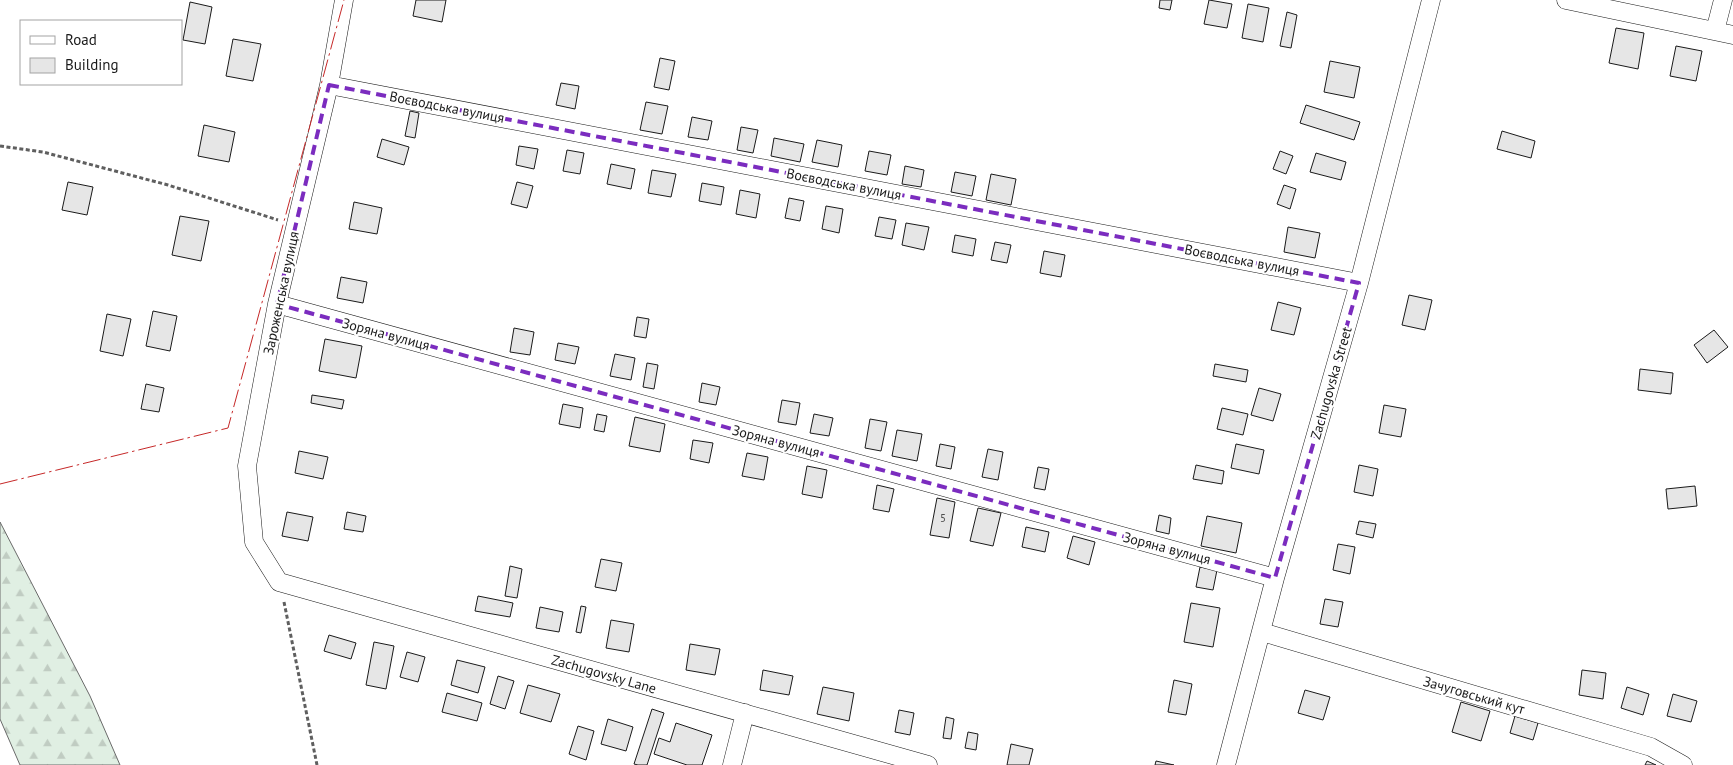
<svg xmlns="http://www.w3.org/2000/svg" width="1733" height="765" font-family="'PT Sans',sans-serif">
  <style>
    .forest { fill: url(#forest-firs); stroke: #6a6a6a }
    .building { fill: #e6e6e6; stroke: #1a1a1a }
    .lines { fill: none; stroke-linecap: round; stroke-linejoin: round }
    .minor-casing { stroke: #1a1a1a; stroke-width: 19 }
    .path { stroke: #5f5f5f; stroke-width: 3; stroke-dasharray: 4 2.5; stroke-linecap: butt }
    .minor { stroke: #fff; stroke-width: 18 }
    .power { stroke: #c62828; stroke-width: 1; stroke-dasharray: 18 4 2.5 4; stroke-linecap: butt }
    .marked { fill: none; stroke: #7b2cbf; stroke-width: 4; stroke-dasharray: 10 6; stroke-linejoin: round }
    .labels { text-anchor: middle; stroke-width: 4; stroke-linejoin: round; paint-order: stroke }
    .number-label { font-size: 11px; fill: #4d4d4d }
    .street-label { font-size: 14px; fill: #1a1a1a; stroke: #fff }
  </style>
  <defs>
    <pattern id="forest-firs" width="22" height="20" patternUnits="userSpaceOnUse" patternTransform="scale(1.25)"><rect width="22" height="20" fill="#e0efe3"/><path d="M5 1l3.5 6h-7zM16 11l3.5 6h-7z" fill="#c0ccc2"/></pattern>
  </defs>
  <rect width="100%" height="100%" fill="#fff"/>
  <path class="forest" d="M0,522L90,696L120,765H20L0,719Z"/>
  <path class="building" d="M416,0H446L442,22L413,16Z
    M1160,0H1172L1170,10L1159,8Z
    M1209,0L1232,4L1227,28L1204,24Z
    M190,2L212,7L205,44L183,40Z
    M1248,4L1269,8L1263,42L1242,38Z
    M1287,12L1297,15L1291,48L1280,46Z
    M1616,28L1644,33L1638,69L1609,63Z
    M233,39L261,44L253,81L226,76Z
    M1676,46L1702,51L1696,81L1670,76Z
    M660,58L675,61L669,90L654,87Z
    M1330,61L1360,67L1354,98L1324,92Z
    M561,83L579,86L575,109L556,105Z
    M646,102L668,106L662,134L640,130Z
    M1306,105L1360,122L1354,140L1300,123Z
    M410,111L419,113L415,138L405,136Z
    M692,117L712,121L708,140L688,137Z
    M204,125L235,132L229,162L198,156Z
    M741,127L758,130L753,153L737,150Z
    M1502,131L1535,141L1531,158L1497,149Z
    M774,138L804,144L800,162L771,156Z
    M382,139L409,147L404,165L377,157Z
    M817,140L842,145L838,167L812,162Z
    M519,146L538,149L534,169L516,165Z
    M567,150L584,153L580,174L563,171Z
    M869,151L891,155L887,175L865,171Z
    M1280,151L1293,156L1286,174L1273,169Z
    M1316,153L1346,162L1341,180L1310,172Z
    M611,164L635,169L631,189L607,184Z
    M905,166L924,170L921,187L902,184Z
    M652,170L676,174L671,197L648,193Z
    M955,172L976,176L972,196L951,192Z
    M991,174L1016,179L1011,205L986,200Z
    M68,182L93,187L87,215L62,210Z
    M517,182L533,186L527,208L511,204Z
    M702,183L724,187L721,205L699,201Z
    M1284,185L1296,189L1290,209L1277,204Z
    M740,190L760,194L756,218L736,214Z
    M789,198L804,201L800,221L785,218Z
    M354,202L382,208L377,234L349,229Z
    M826,206L843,209L839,233L822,229Z
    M180,216L209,221L201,261L172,255Z
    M879,217L896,220L892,239L875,236Z
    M906,223L929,227L924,250L902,245Z
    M1288,227L1320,233L1315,258L1284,252Z
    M955,235L976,239L973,256L952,252Z
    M995,242L1011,245L1007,263L991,260Z
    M1044,251L1065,255L1061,277L1040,273Z
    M341,277L367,282L363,303L337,298Z
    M1409,295L1432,300L1425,330L1402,325Z
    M1278,302L1301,308L1294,335L1271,330Z
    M153,311L177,316L170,351L146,346Z
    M107,314L131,319L123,356L100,351Z
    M637,317L649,319L646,338L634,336Z
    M514,328L534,332L530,355L510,352Z
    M1714,330L1728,347L1707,363L1694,345Z
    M325,339L362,346L356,378L319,371Z
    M558,343L579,347L575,364L555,360Z
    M615,354L635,358L631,380L610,376Z
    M647,363L658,365L654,389L643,387Z
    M1215,364L1248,370L1246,382L1213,376Z
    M1640,369L1673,373L1671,394L1638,390Z
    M702,383L720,387L716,405L699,402Z
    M146,384L164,388L159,412L141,409Z
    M1259,388L1281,394L1273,421L1251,415Z
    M312,395L344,400L342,409L311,403Z
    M782,400L800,403L796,425L778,422Z
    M563,404L583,408L580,428L559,424Z
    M1384,405L1406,409L1401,437L1379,433Z
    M1222,408L1248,414L1243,435L1217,429Z
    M597,414L607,416L604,432L594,430Z
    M814,414L833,418L829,436L810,433Z
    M635,417L665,424L660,452L629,446Z
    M870,419L887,422L881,451L865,448Z
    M897,430L922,434L917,461L892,456Z
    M693,440L713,443L709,463L690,459Z
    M940,444L955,447L951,469L936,466Z
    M1236,444L1264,450L1259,474L1231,468Z
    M988,449L1003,452L998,480L982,477Z
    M299,451L328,457L323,479L295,473Z
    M747,453L768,457L764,480L742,476Z
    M1196,465L1224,471L1222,484L1193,479Z
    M1359,465L1378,469L1373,496L1354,492Z
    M807,466L827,470L822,498L802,494Z
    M1038,467L1049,469L1045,490L1034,488Z
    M877,485L894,489L889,512L873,509Z
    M1695,486L1697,506L1668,509L1666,489Z
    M937,498L955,502L949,538L930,535Z
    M978,508L1001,513L993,546L970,541Z
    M287,512L313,517L308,541L282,536Z
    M347,512L366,516L363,532L344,529Z
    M1159,515L1171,518L1169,534L1156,531Z
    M1207,516L1242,523L1236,553L1201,546Z
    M1359,521L1376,524L1373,538L1356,534Z
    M1026,527L1049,532L1045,552L1022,547Z
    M1073,536L1095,542L1089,565L1067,558Z
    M1338,544L1355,547L1350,574L1333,570Z
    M601,559L622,563L616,591L595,587Z
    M510,566L522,569L517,598L505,596Z
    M1200,567L1217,570L1213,590L1196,587Z
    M478,596L513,603L510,617L475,611Z
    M1325,599L1343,602L1338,627L1320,624Z
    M1191,603L1220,608L1213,647L1184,642Z
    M581,606L586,607L581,633L576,632Z
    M540,607L563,612L559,632L536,628Z
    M611,620L634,624L629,652L606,648Z
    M329,635L356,643L351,659L324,651Z
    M374,642L394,646L386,689L366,685Z
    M690,644L720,649L715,675L686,670Z
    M407,652L425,657L418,682L400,677Z
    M457,660L485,667L478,693L451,685Z
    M763,670L793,676L789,695L760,690Z
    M1582,670L1606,673L1603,699L1579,695Z
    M498,676L514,681L505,709L490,704Z
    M1174,680L1192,684L1186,715L1168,712Z
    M528,685L560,694L551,722L520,713Z
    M823,687L854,693L849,721L817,714Z
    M1627,687L1649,694L1643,715L1621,708Z
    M1305,690L1330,697L1323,720L1298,713Z
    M447,693L482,703L477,721L442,712Z
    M1673,694L1697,701L1691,722L1667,716Z
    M1461,702L1490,711L1481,741L1452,732Z
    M652,709L664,713L647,765H638L634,764Z
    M899,710L914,713L910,735L895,732Z
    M1515,716L1538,723L1533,740L1510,733Z
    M946,717L954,719L951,739L943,738Z
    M608,719L633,727L626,751L601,744Z
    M676,723L712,735L702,765H687L654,754L659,738L670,742Z
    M578,726L594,731L586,760L569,754Z
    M968,732L978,734L976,750L965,748Z
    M1011,744L1033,749L1029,765H1007Z
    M1156,761L1174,765H1155Z
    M1647,761L1656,765H1645Z"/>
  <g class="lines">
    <g class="minor-casing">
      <path id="minor" d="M344,0L329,85L277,304L247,466L254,542L279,582L928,765
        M1566,0L1733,35
        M1715,31L1723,0
        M329,85L1359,283
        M277,304L1275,578
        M1262,632L1651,747L1683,765
        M732,765L745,713
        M1226,765L1275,578L1359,283L1431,0"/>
    </g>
    <path class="path" d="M0,146L43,152L168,185L278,220
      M284,602L317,765"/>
    <use href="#minor" class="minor"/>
    <path class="power" d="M0,484L228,428L344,0"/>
  </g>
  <path class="marked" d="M329,85L1359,283L1275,578L277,304Z"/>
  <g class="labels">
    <g class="number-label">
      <text x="943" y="522">5</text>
    </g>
    <g class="street-label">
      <text transform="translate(447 107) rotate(11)" y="5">Воєводська вулиця</text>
      <text transform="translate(844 184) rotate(11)" y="5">Воєводська вулиця</text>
      <text transform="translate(1242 260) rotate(11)" y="5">Воєводська вулиця</text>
      <text transform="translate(281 293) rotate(-78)" y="5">Зароженська вулиця</text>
      <text transform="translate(386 334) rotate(15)" y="5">Зоряна вулиця</text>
      <text transform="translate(1331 383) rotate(-74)" y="5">Zachugovska Street</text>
      <text transform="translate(776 441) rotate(15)" y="5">Зоряна вулиця</text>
      <text transform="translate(1167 548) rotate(15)" y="5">Зоряна вулиця</text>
      <text transform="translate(604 674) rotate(16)" y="5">Zachugovsky Lane</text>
      <text transform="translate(1474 695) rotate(16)" y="5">Зачуговський кут</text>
    </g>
  </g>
  <rect x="20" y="20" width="162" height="65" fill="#ffffff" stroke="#a3a3a3"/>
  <rect x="30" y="36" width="25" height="8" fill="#ffffff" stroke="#a3a3a3"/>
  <text x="65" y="45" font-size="15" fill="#1a1a1a">Road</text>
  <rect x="30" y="58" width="25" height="15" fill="#e6e6e6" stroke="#a3a3a3"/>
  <text x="65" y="70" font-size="15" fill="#1a1a1a">Building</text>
</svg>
